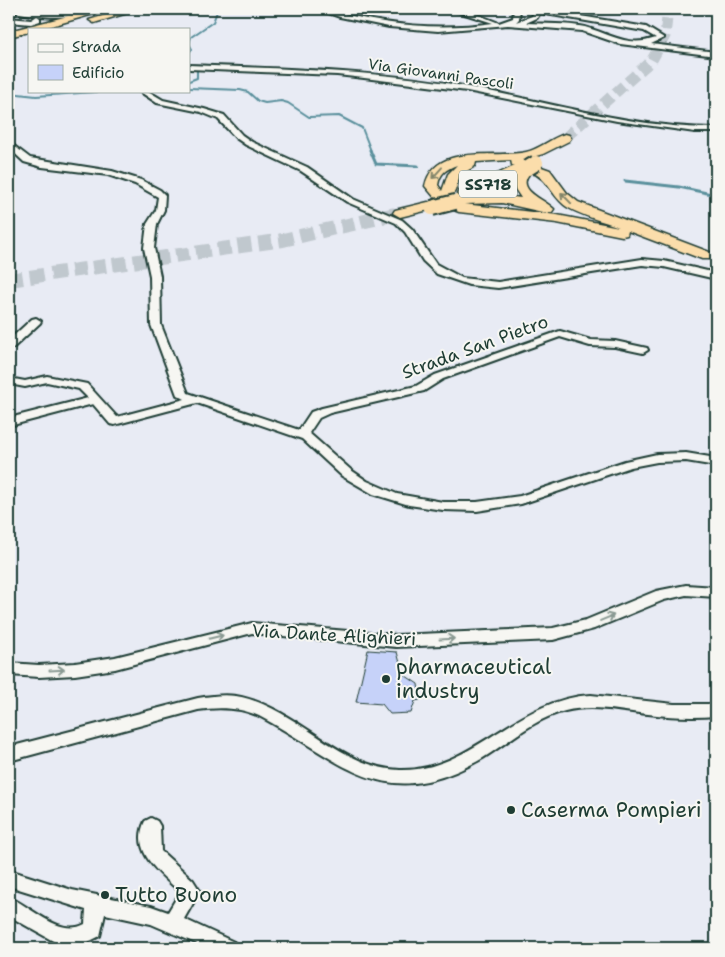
<svg xmlns="http://www.w3.org/2000/svg" width="725" height="957" font-family="'Shantell Sans',sans-serif">
  <style>
    .lines { fill: none; stroke-linecap: round; stroke-linejoin: round }
    .stream-far1 { stroke: #5a909c; stroke-width: 2 }
    .stream { stroke: #5a909c; stroke-width: 3 }
    .building { fill: #c6d2f9; stroke: #1f3d34 }
    .highway-tunnel-far1 { stroke: #c0c8ce; stroke-width: 11; stroke-dasharray: 11 5.5; stroke-linecap: butt }
    .highway-tunnel { stroke: #c0c8ce; stroke-width: 14; stroke-dasharray: 14 7; stroke-linecap: butt }
    .minor-casing { stroke: #1f3d34; stroke-width: 4 }
    .highway-casing { stroke: #1f3d34; stroke-width: 3 }
    .minor { fill: #f6f6f2; fill-rule: evenodd }
    .highway { fill: #fbddab; fill-rule: evenodd }
    .highway-bridge-casing { stroke: #1f3d34; stroke-width: 18; stroke-linecap: butt }
    .highway-bridge { stroke: #fbddab; stroke-width: 14 }
    .oneway { stroke: #82856a }
    .oneway2 { stroke: #8a9a93 }
    .poi-dot { fill: #1f3d34; stroke: #f6f6f2; stroke-width: 2 }
    .labels { text-anchor: middle; stroke-width: 4; stroke-linejoin: round; paint-order: stroke }
    .far-street-label { font-size: 15px; fill: #1f3d34; stroke: #f6f6f2 }
    .shield { fill: #f6f6f2; stroke: #60746d; stroke-width: 1 }
    .shield-label { font-size: 16px; font-weight: bold; fill: #1f3d34 }
    .street-label { font-size: 18px; fill: #1f3d34; stroke: #f6f6f2 }
    .near-poi-label { font-size: 21px; fill: #1f3d34; stroke: #f6f6f2; text-anchor: start }
  </style>
  <rect width="100%" height="100%" fill="#e8ebf4"/>
  <filter id="ink" filterUnits="userSpaceOnUse"><feTurbulence type="fractalNoise" baseFrequency=".02" numOctaves="2"/><feDisplacementMap in="SourceGraphic" scale="10" xChannelSelector="R" yChannelSelector="G"/><feConvolveMatrix kernelMatrix="1 2 1 2 8 2 1 2 1" color-interpolation-filters="sRGB"/></filter>
  <g filter="url(#ink)">
    <g class="lines">
      <path class="stream-far1" d="M189,43L191,37L213,22L218,9
        M189,44L192,49L189,52
        M189,81L197,78V69
        M189,88L240,90L248,92L258,101L265,103L281,101L288,103L309,117L339,116L362,128L371,151
        M9,93L36,96L110,91"/>
      <path class="stream" d="M370,150L376,164L418,166
        M625,181L679,187L716,195"/>
    </g>
    <path class="building" d="M368,650L397,652L403,674L418,684L420,700L415,701L411,713L390,714L382,704L356,702Z"/>
    <g class="lines">
      <path class="highway-tunnel-far1" d="M566,137L652,60L665,36L668,9"/>
      <path class="highway-tunnel" d="M9,280L283,240L400,213"/>
      <g class="minor-casing">
        <path id="minor" d="M9,9L50,13L94,9C73,22 32,16 9,11Z
          M317,9H326C380,25 437,31 493,23L449,9L466,10L499,23L513,18L514,9H520L519,19L516,22L532,16L535,10L539,9L646,27L664,38L651,44L716,52V56L620,44L582,31L508,25L438,31L389,27L340,17ZM540,13L644,31L656,38C627,48 611,34 585,27C566,23 545,24 526,23L537,18Z
          M37,16L40,18V21L31,24L9,22V18L31,20Z
          M189,65C282,69 377,70 469,87C549,102 634,128 716,128V132H695L617,121L467,91L364,78L337,75L189,69Z
          M139,91H148L163,100L204,109L224,115L242,135L252,142L307,167L353,199L402,220L412,229L436,264L462,278L498,282L642,259L664,261L716,273V279L664,267L642,265L498,288L469,285L437,274L423,261L405,232L396,223L347,202L301,171L246,145L236,138L218,119L201,112L157,103Z
          M9,142L30,158L112,171L141,180L160,190L165,195L164,210L157,224L154,248L160,276L161,325L188,393L299,430L311,412L322,408L416,386L435,375L560,331L591,340L615,341L647,348L648,350L643,353L615,347L590,346L560,337L443,379L424,391L330,413L319,418L309,433L351,470L367,481L397,494L443,502H477L520,496L625,461L657,454L686,453L716,458V466L686,461L657,462L631,467L521,504L477,511L443,510L409,505L373,494L342,476L302,439L197,403L114,425L110,424L93,404L9,426V418L88,398L79,389L47,382L25,387L9,384V378L25,381L47,376L87,384L117,417L185,399L177,395L151,325L150,276L144,248L147,224L156,210L158,197L135,184L108,175L42,167L24,162L9,148Z
          M36,318L41,321L40,323L13,348L9,349V340L32,319Z
          M686,585L716,587V597L686,595L664,600L594,629L553,640L396,647L252,633L115,669L75,675L39,677L9,675V663L39,665L75,663L115,657L252,623L396,635L553,628L586,620L656,591Z
          M591,695L674,704H716V716C693,718 671,717 648,714C621,711 593,704 565,711C535,718 509,742 483,758C382,817 344,761 259,716C239,707 219,707 198,710L9,761V747L198,698C210,696 223,694 236,696C296,706 338,768 400,770C471,772 516,699 591,695Z
          M151,818L157,821L160,826L161,851L193,880L200,891L184,919L234,942L236,948H207L151,924L105,914L100,936L78,947L62,946L9,916V897C32,907 60,938 85,924L86,910L9,886V870L72,890L151,906L168,912L180,892C160,873 130,852 145,821Z"/>
      </g>
      <g class="highway-casing">
        <path id="highway" d="M96,9H111L41,29H29V32L9,37V31Z
          M126,9H141L94,23L89,20Z
          M565,134L569,135L571,138L569,141L543,154L522,160L550,170L567,193L578,202L712,253L714,256L712,259H702L628,231L627,235L622,236L557,223L459,212L441,205L425,186C435,142 493,159 526,152C540,149 551,138 565,134ZM511,160L512,165L515,166L459,191L457,194L460,197L450,198L455,191L460,175L475,166L476,162ZM457,165L448,174L442,191L438,185C440,173 446,169 457,165ZM531,172C548,178 552,197 567,207C582,216 603,221 619,227L557,215L464,204L502,203L547,213L552,212L554,209C545,199 513,190 531,172ZM515,176L513,186L521,198L490,194L472,195Z
          M428,202L433,203L435,206L433,209L400,217L393,213L395,210Z"/>
      </g>
      <use href="#minor" class="minor"/>
      <use href="#highway" class="highway"/>
      <g class="highway-bridge-casing">
        <path id="highway-bridge" d="M528,168L536,163
          M432,208L455,202"/>
      </g>
      <use href="#highway-bridge" class="highway-bridge"/>
    </g>
    <defs><path id="oneway-shaft" d="M-6 0H5M1.5-3L5.5 0L1.5 3" fill="none" stroke-width="1.6" stroke-linecap="round" stroke-linejoin="round" transform="scale(1.25)"/></defs>
    <g class="oneway">
      <use href="#oneway-shaft" transform="translate(437 173) rotate(132)"/>
      <use href="#oneway-shaft" transform="translate(566 198) rotate(-134)"/>
    </g>
    <g class="oneway2">
      <use href="#oneway-shaft" transform="translate(607 618) rotate(-23)"/>
      <use href="#oneway-shaft" transform="translate(216 637) rotate(-14)"/>
      <use href="#oneway-shaft" transform="translate(447 639) rotate(-3)"/>
      <use href="#oneway-shaft" transform="translate(57 670) rotate(-3)"/>
    </g>
  </g>
  <g class="poi-dot">
    <circle cx="386" cy="679" r="5"/>
    <circle cx="511" cy="810" r="5"/>
    <circle cx="105" cy="895" r="5"/>
  </g>
  <g class="labels">
    <g class="far-street-label">
      <text transform="translate(441 74) rotate(8)" y="5">Via Giovanni Pascoli</text>
    </g>
    <rect class="shield" x="459" y="170.5" width="58" height="27" rx="4"/>
    <g class="shield-label">
      <text x="488" y="190">SS718</text>
    </g>
    <g class="street-label">
      <text transform="translate(475 347) rotate(-20)" y="6">Strada San Pietro</text>
      <text transform="translate(334 635) rotate(3)" y="6">Via Dante Alighieri</text>
    </g>
    <g class="near-poi-label">
      <text x="396" y="674">pharmaceutical<tspan x="396" dy="24">industry</tspan></text>
      <text x="521" y="817">Caserma Pompieri</text>
      <text x="115" y="902">Tutto Buono</text>
    </g>
  </g>
  <rect width="725" height="957" fill="none" stroke="#f6f6f2" stroke-width="30"/>
  <rect x="15" y="15" width="695" height="927" fill="none" stroke="#1f3d34" stroke-width="2" filter="url(#ink)"/>
  <rect x="28" y="28" width="162" height="65" fill="#f6f6f2" stroke="#a0aca6"/>
  <rect x="38" y="44" width="25" height="8" fill="#f6f6f2" stroke="#a0aca6"/>
  <text x="72" y="52" font-size="15" fill="#1f3d34">Strada</text>
  <rect x="38" y="65" width="25" height="15" fill="#c6d2f9" stroke="#a0aca6"/>
  <text x="72" y="78" font-size="15" fill="#1f3d34">Edificio</text>
</svg>
